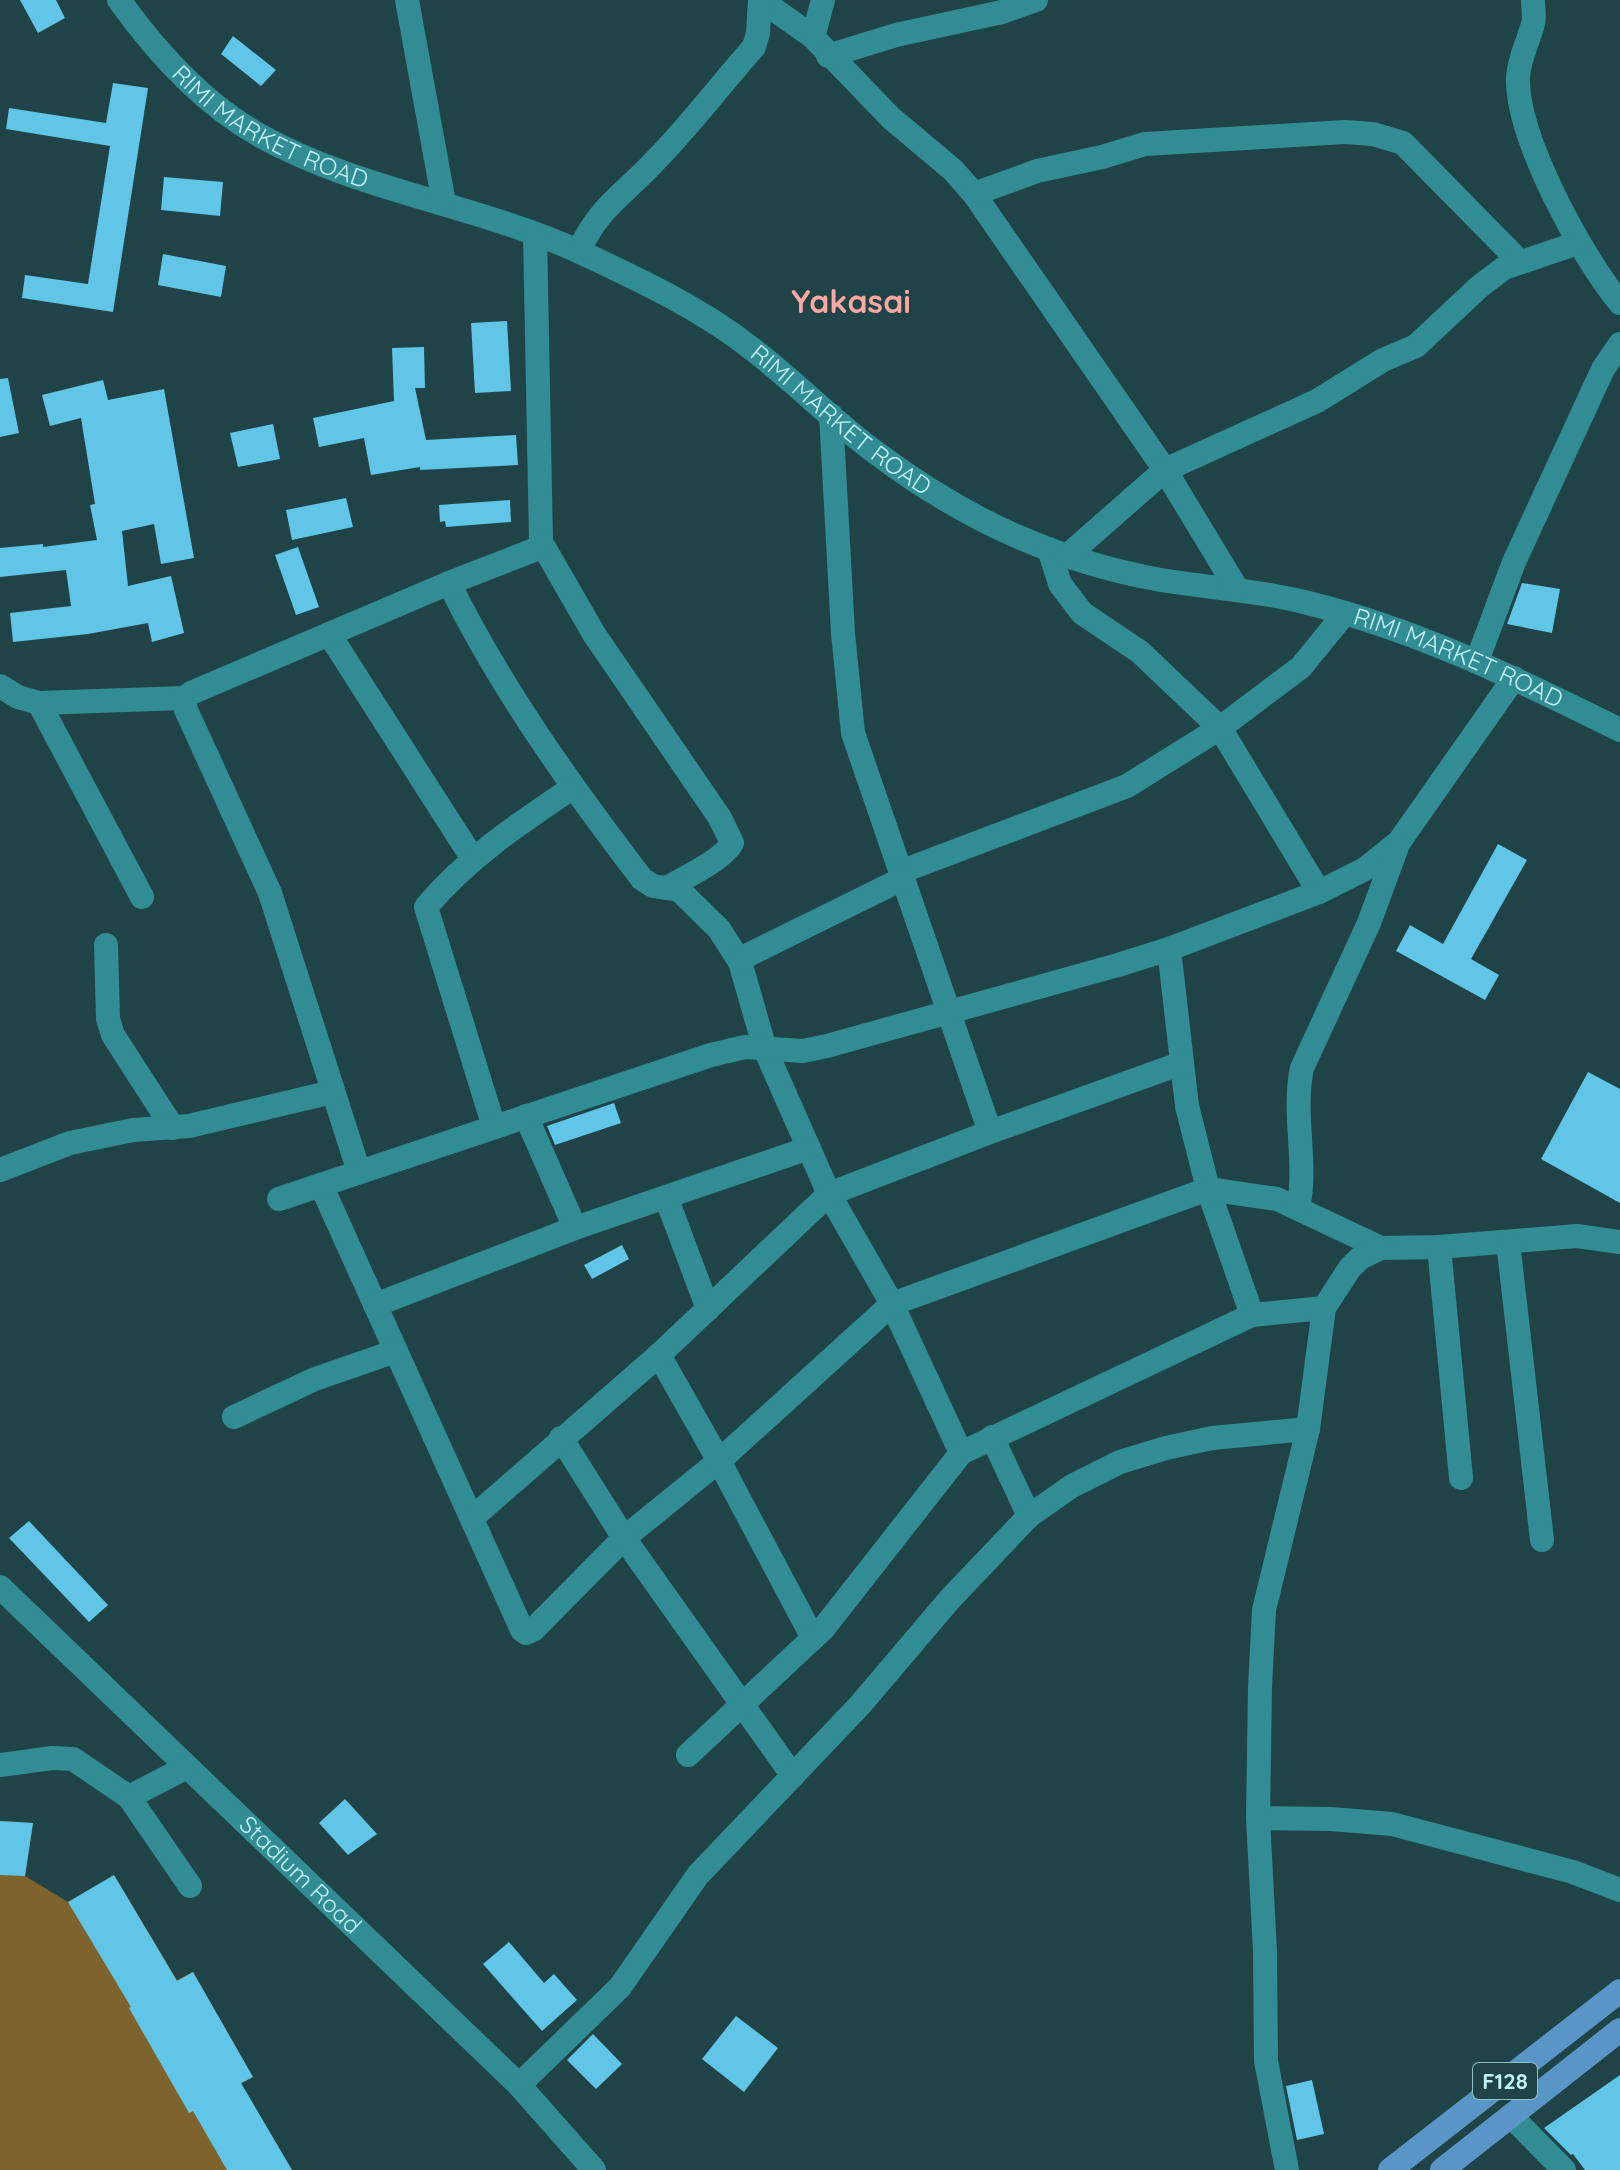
<svg xmlns="http://www.w3.org/2000/svg" width="1620" height="2170" font-family="Quicksand,sans-serif">
  <style>
    .green { fill: #7e632d }
    .building { fill: #61c5e7 }
    .lines { fill: none; stroke-linecap: round; stroke-linejoin: round }
    .minor { stroke: #328c93; stroke-width: 24 }
    .major { stroke: #5a95c7; stroke-width: 24 }
    .labels { text-anchor: middle; stroke-width: 8; stroke-linejoin: round; paint-order: stroke }
    .shield { fill: #1f4346; stroke: #90bec2; stroke-width: 2 }
    .shield-label { font-size: 22px; font-weight: bold; fill: #c0f3f7 }
    .street-label { font-size: 24px; fill: #c0f3f7; stroke: #1f4346 }
    .district-label { font-size: 32px; font-weight: bold; fill: #fba8a3; stroke: #1f4346 }
  </style>
  <rect width="100%" height="100%" fill="#1f4346"/>
  <path class="green" d="M0,1821L33,1823L25,1876L68,1902L114,1875L177,1980L193,1972L253,2077L241,2084L292,2170H0Z"/>
  <path class="building" d="M20,0H56L65,18L38,33Z
    M233,36L276,70L261,86L221,54Z
    M113,83L148,88L113,312L22,298L25,275L88,284L110,146L6,129L9,108L106,123Z
    M164,177L223,182L220,216L161,210Z
    M163,254L226,266L221,297L158,285Z
    M507,321L511,391L475,393L471,323Z
    M424,347L425,388H415L426,440L516,435L518,465L420,470V467L371,475L364,438L319,447L313,418L394,401L392,348Z
    M8,378L19,433L0,437V379Z
    M103,380L108,400L164,389L194,558L161,564L154,524L122,531L128,586L171,576L184,633L152,642L148,623L88,634L13,642L10,613L71,606L66,570L0,577V548L43,544V547L97,540L90,505L95,504L81,418L50,426L42,395Z
    M273,424L280,459L238,467L230,433Z
    M346,498L353,527L292,540L286,510Z
    M510,500L511,522L446,527L445,521L440,522L439,505Z
    M298,547L319,607L296,615L275,555Z
    M1522,583L1560,589L1552,633L1507,624Z
    M1498,844L1527,860L1471,959L1499,975L1485,1000L1396,951L1410,925L1443,944Z
    M1588,1072L1620,1089V1203L1541,1159Z
    M614,1103L621,1123L555,1145L547,1126Z
    M622,1245L629,1259L592,1279L584,1265Z
    M29,1521L108,1605L89,1622L9,1538Z
    M345,1799L377,1834L348,1855L319,1823Z
    M0,1821L33,1823L25,1876L0,1875Z
    M114,1875L177,1981L193,1972L253,2077L241,2083L292,2170H227L193,2111L189,2113L129,2008L131,2007L68,1902Z
    M509,1942L544,1983L554,1974L577,2000L542,2031L483,1964Z
    M736,2016L778,2048L744,2092L702,2059Z
    M593,2034L622,2064L596,2089L567,2060Z
    M1620,2075V2170H1585L1573,2154L1571,2155L1544,2128Z
    M1312,2080L1324,2134L1297,2140L1286,2086Z"/>
  <g class="lines">
    <g class="minor">
      <path id="s1" d="M119,0C157,53 202,103 259,135C356,190 478,205 580,252C638,279 700,308 751,348C794,381 832,420 875,452C919,485 964,513 1014,535C1061,556 1110,571 1161,580C1209,588 1257,590 1304,602C1416,629 1517,679 1620,730"/>
      <path d="M407,0L444,203"/>
      <path d="M761,0L813,37L891,118L953,170L974,194L1165,470L1237,589"/>
      <path d="M1533,0C1533,8 1535,17 1533,24C1528,42 1519,59 1518,77C1516,137 1582,257 1620,303"/>
      <path d="M813,37L823,0"/>
      <path d="M828,56L896,35L1002,12L1036,0"/>
      <path d="M974,194L1037,171L1102,157L1145,144L1345,132L1373,134L1403,143L1520,262"/>
      <path d="M535,234L541,542L594,634L720,818L732,843C723,860 685,877 667,888"/>
      <path d="M579,251C598,208 622,196 653,163C689,127 720,85 754,47L758,33L760,0"/>
      <path d="M831,415L843,633L853,733L990,1132"/>
      <path d="M1049,549L1060,584L1082,613L1140,652L1220,728L1319,892"/>
      <path d="M1067,556L1165,470L1317,401L1383,360L1416,346L1479,287L1504,268L1578,243"/>
      <path d="M449,583C501,689 571,786 642,879L653,886L679,890L719,929L740,962L765,1049L829,1194L892,1304L961,1453"/>
      <path d="M329,634L473,859"/>
      <path d="M1477,661L1514,562L1603,369L1620,344"/>
      <path d="M0,686L18,697L39,703L184,698L191,693L449,583L539,548L541,542"/>
      <path d="M184,698L186,710L270,893L359,1172"/>
      <path d="M39,703L142,897"/>
      <path d="M900,872L1127,786L1220,728L1301,667L1345,613"/>
      <path d="M106,945L108,1019L113,1035L173,1128"/>
      <path d="M1169,949L1187,1106L1208,1189L1252,1315"/>
      <path d="M740,962L742,958L902,879"/>
      <path d="M526,1116L575,1228"/>
      <path d="M494,1127L426,907C467,858 520,823 572,788"/>
      <path d="M0,1170L70,1143L133,1130L189,1126L332,1092"/>
      <path d="M321,1185L522,1630L526,1633L533,1630L624,1538L719,1461L892,1304L1208,1189L1277,1199L1381,1248L1439,1247L1577,1236L1620,1242"/>
      <path d="M666,1197L708,1309"/>
      <path d="M279,1199L711,1055L745,1047L803,1051L827,1046L1118,965L1169,949L1319,892L1365,869L1399,842L1514,678"/>
      <path d="M1298,1208C1308,1163 1292,1114 1302,1068L1369,923L1398,844"/>
      <path d="M1508,1242L1542,1540"/>
      <path d="M1439,1247L1461,1478"/>
      <path d="M375,1305L575,1228L809,1148"/>
      <path d="M659,1355L719,1461L813,1638"/>
      <path d="M234,1417L315,1379L396,1351"/>
      <path d="M992,1437L1029,1516"/>
      <path d="M561,1438L624,1538L793,1776"/>
      <path d="M472,1518L659,1355L829,1194L990,1132L1182,1063"/>
      <path id="s2" d="M0,1587L519,2085L594,2170"/>
      <path d="M688,1755L823,1629L961,1453L1252,1315L1324,1308"/>
      <path d="M0,1765L52,1758L73,1759L129,1797L187,1767"/>
      <path d="M129,1797L190,1886"/>
      <path d="M1258,1818L1331,1819L1392,1824L1573,1872L1620,1890"/>
      <path d="M519,2085L620,1987L698,1875L860,1705L950,1599L1029,1516L1072,1486L1120,1462L1166,1448L1212,1438L1308,1429"/>
      <path d="M1511,2116L1564,2170"/>
      <path d="M1287,2170L1266,2061L1265,1952L1258,1818L1260,1687L1264,1610L1308,1429L1324,1308L1350,1268L1360,1258L1381,1248"/>
    </g>
    <path class="major" d="M1390,2170L1620,1991
      M1442,2170L1620,2030"/>
  </g>
  <g class="labels">
    <rect class="shield" x="1473" y="2063" width="64" height="36" rx="6"/>
    <g class="shield-label">
      <text x="1505" y="2089">F128</text>
    </g>
    <g class="street-label">
      <text dy="8" stroke="none"><textPath href="#s1" startOffset="202">RIMI MARKET ROAD</textPath></text>
      <text dy="8" stroke="none"><textPath href="#s1" startOffset="850">RIMI MARKET ROAD</textPath></text>
      <text dy="8" stroke="none"><textPath href="#s1" startOffset="1522">RIMI MARKET ROAD</textPath></text>
      <text dy="8" stroke="none"><textPath href="#s2" startOffset="416">Stadium Road</textPath></text>
    </g>
    <g class="district-label">
      <text x="851" y="313">Yakasai</text>
    </g>
  </g>
</svg>
